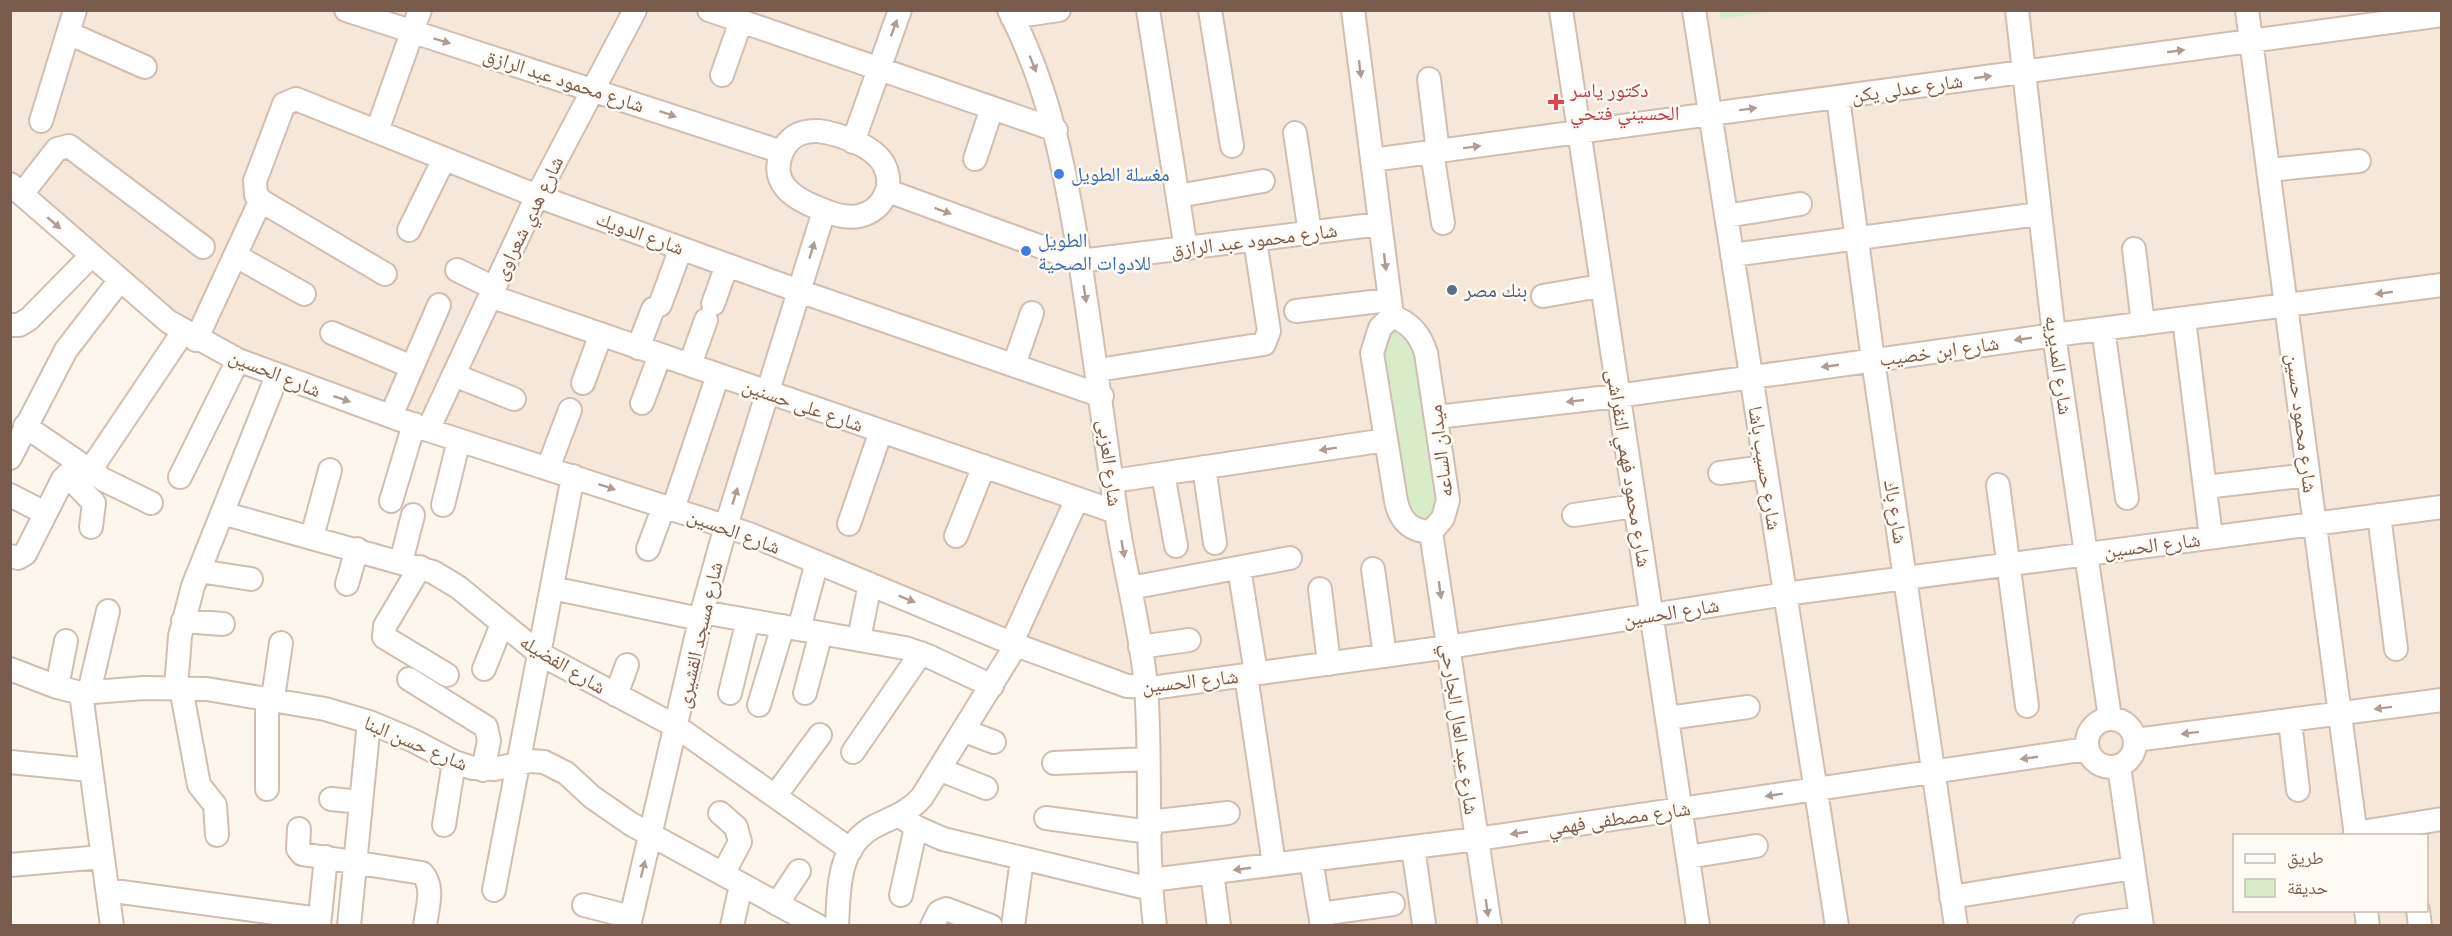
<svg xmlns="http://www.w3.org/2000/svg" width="2452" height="936" font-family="Cabin,'Noto Naskh Arabic',sans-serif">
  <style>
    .residential { fill: #f5e8da }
    .green { fill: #d8ecc9 }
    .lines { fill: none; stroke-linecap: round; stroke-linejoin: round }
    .minor-casing { stroke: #d1beb0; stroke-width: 26 }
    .minor { stroke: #fff; stroke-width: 22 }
    .oneway { fill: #af9d94 }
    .health-dot { fill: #e0444e; stroke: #fffaf3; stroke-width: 2 }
    .shop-dot { fill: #3f7fe0; stroke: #fffaf3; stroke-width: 2 }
    .service-dot { fill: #5c6f8a; stroke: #fffaf3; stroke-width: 2 }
    .labels { text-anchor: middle; stroke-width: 5; stroke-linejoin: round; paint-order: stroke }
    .street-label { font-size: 20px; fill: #7a5c4d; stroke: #fffaf3 }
    .health-label { font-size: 20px; fill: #be3a42; stroke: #fffaf3; text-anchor: start }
    .shop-label { font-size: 20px; fill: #366cbe; stroke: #fffaf3; text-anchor: start }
    .service-label { font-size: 20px; fill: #4e5e75; stroke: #fffaf3; text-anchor: start }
  </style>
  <rect width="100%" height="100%" fill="#fdf6ec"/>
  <path class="residential" d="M11,11H634L428,429L195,337L11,182Z
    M636,11H1352L1489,925H1156L1145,687L724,524L430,429L537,197L1099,394L540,195Z
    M1361,11H2441V925H2369L2367,911L2426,910V836L2356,835L2234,836V910L2366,911L2368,925H1491Z"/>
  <path class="green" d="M1719,11V10L1776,11L1721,19Z
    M1393,322L1416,343L1442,503L1429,525L1407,515L1379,343Z"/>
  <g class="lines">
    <g class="minor-casing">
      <path id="minor" d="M346,10L782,152
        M709,10L1056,130
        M1009,10C1050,89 1066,174 1080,261C1093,345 1104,428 1116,512C1124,570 1141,628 1146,687C1152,766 1145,846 1155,926
        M1148,10L1186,249
        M1210,10L1232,146
        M1353,10L1392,316
        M1561,10L1698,926
        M1694,10L1837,926
        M2017,10L2054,335L2110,718
        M2247,10L2356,836
        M1012,17L1059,10
        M68,33L145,67
        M722,75L741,21
        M1429,79L1438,152
        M1838,98L1873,360L1956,926
        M41,121L75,10
        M377,131L420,10
        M819,131C839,134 872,145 883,163C896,185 883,211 859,216C845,219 830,213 818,208C793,198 769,183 782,152C789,136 802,130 819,131Z
        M1295,133L1310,233
        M853,142L900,10
        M1432,152L1443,223
        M975,159L992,108
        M1372,160L2442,15
        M2269,170L2359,161
        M10,184L169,322L238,360L428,430L749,534L1016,645L1127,686L1159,687L1448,647L1785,594L2442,507
        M888,191L1080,261L1380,224
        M22,194L57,149L69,146L203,247
        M1178,196L1263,181
        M263,202L256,195L255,181L284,104L296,99L537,196L799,291L1102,396
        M1726,216L1800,204
        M409,230L444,159
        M2134,249L2143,324
        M1732,255L2038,214
        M236,256L304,294
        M457,270L494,288
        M490,296L1116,512
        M1543,296L1600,286
        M713,304L727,265
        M660,305L681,248
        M1296,311L1389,300
        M1392,316C1410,323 1420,334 1426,353L1448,500L1443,518L1431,532C1411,531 1400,521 1396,501L1372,353L1380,328Z
        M2184,319L2211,537
        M10,325H19L29,319L92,255
        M2103,329L2127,498
        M332,333L412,367
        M196,340L258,206L263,202L385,274
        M638,348L653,309
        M690,365L706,320
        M1014,365L1032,313
        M1098,370L1264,344L1269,331L1255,240
        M454,375L514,399
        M583,383L601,334
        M642,403L660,355
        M391,416L439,305
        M1437,417L1617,396L2054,335L2442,285
        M25,426L104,480L151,503
        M428,430L537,196L635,10
        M10,458L66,350L120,280
        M1204,467L1215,543
        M548,468L570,410
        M1720,473L1765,467
        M1163,474L1176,546
        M67,475L94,503L91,527
        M180,477L238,360
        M1113,481L1386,440
        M1998,485L2027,706
        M2205,487L2308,475
        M10,495L45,513
        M391,501L414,424
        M443,505L459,440
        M673,509L718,375
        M222,513L433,572L458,587L540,654L677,727L851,850
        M1574,515L1634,506
        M2379,515L2396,649
        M849,524L881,431
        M1431,532L1490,926
        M956,536L984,466
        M312,537L330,470
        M648,549L664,506
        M10,556L18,558L25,554L63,479C72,469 86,473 95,463L183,332
        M401,562L413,515
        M420,567L385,626L384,637L447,675
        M1239,568L1256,673
        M1373,569L1385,656
        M199,571L251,579
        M347,584L357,549
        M552,588L700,619
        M1130,588L1290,558
        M1320,589L1329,664
        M702,612L905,648L928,656L992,686
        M183,621L223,624
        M799,629L817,562
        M859,639L870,584
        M1012,642L1077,499
        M1140,647L1189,640
        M10,669L57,687L81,693L144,688L207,689L325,709L369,722L412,740L454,762L473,768L494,769L531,761L544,762L566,773L592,797L631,824L818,926
        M484,669L502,624
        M1246,675L1274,864
        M409,679L486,727L489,741L483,770
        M57,687L66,641
        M176,688L180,636L193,586L277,376
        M181,688L199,785L215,805L217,835
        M89,692L108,611
        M81,693L112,926
        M730,693L748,620
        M805,693L821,633
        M616,695L627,665
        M273,698L281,643
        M759,705L783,626
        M1668,718L1748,707
        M2087 743a24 24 0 1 1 48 0a24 24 0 1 1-48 0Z
        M2290,721L2298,790
        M965,731L994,742
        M2135,740L2442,700
        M853,752L921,653
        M10,762L90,770
        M1054,763L1148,759
        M2119,766L2142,926
        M941,770L986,788
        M267,789V697
        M775,796L820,735
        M331,799L361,802
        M720,813L736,827L740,842L723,874
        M900,816L916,827L943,839L1151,889
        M1046,818L1150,832
        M1149,822L1228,813
        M444,825L454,762
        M299,829L298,849L302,854L422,873C435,887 427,908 425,926
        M2355,833L2442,819
        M1413,847L1424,924
        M1688,857L1756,846
        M1311,860L1322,926
        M10,865L102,857
        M1212,873L1219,926
        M1151,880L1477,839L2087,749
        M107,890L319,919
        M494,890L573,476
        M901,895L916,827
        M1951,897L2133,868
        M777,904L799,871
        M584,905L631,917
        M2366,910L2368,926
        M2418,910L2420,926
        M1320,914L1393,904
        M319,926L326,857
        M349,926L369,722
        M629,926L702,612L726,526L824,211
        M732,926L741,885
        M837,926C839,889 837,846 875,826C893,817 908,813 922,797L1016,645
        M932,926L939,912L946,909L991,926
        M1013,926L1022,859
        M2085,926L2141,918"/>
    </g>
    <use href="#minor" class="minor"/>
  </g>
  <defs><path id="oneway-solid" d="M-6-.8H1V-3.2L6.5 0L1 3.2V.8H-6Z" transform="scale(1.5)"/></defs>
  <g class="oneway">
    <use href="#oneway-solid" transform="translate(894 28) rotate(-70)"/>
    <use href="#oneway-solid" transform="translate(442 41) rotate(17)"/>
    <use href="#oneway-solid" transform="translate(2176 51) rotate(-8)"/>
    <use href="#oneway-solid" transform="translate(1033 64) rotate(68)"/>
    <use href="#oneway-solid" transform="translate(1360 69) rotate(83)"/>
    <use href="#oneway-solid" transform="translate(1983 77) rotate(-8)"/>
    <use href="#oneway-solid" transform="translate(1748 109) rotate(-7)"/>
    <use href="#oneway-solid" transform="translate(668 114) rotate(19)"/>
    <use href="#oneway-solid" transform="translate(1472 147) rotate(-7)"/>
    <use href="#oneway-solid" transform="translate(943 211) rotate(20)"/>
    <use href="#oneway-solid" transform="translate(54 223) rotate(41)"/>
    <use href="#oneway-solid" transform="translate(812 250) rotate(-73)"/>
    <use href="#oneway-solid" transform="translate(1385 262) rotate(83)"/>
    <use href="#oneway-solid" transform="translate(2384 293) rotate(172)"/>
    <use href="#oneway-solid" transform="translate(1085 294) rotate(81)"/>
    <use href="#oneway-solid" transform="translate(2023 339) rotate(172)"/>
    <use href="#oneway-solid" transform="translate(1830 366) rotate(172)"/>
    <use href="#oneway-solid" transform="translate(342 399) rotate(19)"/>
    <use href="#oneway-solid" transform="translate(1575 401) rotate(174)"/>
    <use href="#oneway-solid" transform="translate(1328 449) rotate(171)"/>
    <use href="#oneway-solid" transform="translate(607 487) rotate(18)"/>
    <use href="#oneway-solid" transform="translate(735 496) rotate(-73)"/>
    <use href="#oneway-solid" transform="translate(1123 549) rotate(80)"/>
    <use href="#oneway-solid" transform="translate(1440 590) rotate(82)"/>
    <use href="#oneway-solid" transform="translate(907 599) rotate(22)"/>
    <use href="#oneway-solid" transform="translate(2383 708) rotate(173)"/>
    <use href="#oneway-solid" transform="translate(2190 733) rotate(173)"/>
    <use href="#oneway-solid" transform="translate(2029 758) rotate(172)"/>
    <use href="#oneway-solid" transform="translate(1774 795) rotate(171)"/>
    <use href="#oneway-solid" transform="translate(1519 833) rotate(172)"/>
    <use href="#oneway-solid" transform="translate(643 869) rotate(-76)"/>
    <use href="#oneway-solid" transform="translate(1242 869) rotate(172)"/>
    <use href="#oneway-solid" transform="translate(1487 908) rotate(82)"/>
  </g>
  <path class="health-dot" d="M1553 93h6v6h6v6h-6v6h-6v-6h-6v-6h6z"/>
  <g class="shop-dot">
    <circle cx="1059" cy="174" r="6"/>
    <circle cx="1026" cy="251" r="6"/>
  </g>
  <circle class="service-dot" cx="1452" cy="290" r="6"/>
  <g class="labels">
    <g class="street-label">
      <text transform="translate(564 80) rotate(18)" y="7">شارع محمود عبد الرازق</text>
      <text transform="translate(1907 88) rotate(-8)" y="7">شارع عدلى يكن</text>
      <text transform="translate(528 218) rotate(-64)" y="7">شارع هدي شعراوى</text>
      <text transform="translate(640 233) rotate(20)" y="7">شارع الدويك</text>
      <text transform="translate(1254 240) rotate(-7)" y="7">شارع محمود عبد الرازق</text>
      <text transform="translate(1939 351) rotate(-8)" y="7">شارع ابن خصيب</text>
      <text transform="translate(2059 365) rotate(82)" y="7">شارع المديريه</text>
      <text transform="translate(275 373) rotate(22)" y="7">شارع الحسين</text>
      <text transform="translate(803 405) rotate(19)" y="7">شارع على حسنين</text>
      <text transform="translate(2302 423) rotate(83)" y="7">شارع محمود حسين</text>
      <text transform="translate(1440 451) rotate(-97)" y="7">ميدان الساعه</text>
      <text transform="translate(1110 463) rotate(83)" y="7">شارع العزبى</text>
      <text transform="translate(1629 468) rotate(81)" y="7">شارع محمود فهمي النقراشى</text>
      <text transform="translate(1765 468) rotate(81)" y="7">شارع حسيب باشا</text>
      <text transform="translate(1896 512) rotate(81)" y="7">شارع باك</text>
      <text transform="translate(734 531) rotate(20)" y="7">شارع الحسين</text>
      <text transform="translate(2152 545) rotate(-7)" y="7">شارع الحسين</text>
      <text transform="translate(1671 612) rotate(-9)" y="7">شارع الحسين</text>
      <text transform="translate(699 635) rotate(-77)" y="7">شارع مسجد القشيرى</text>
      <text transform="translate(563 664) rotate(31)" y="7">شارع الفضيله</text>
      <text transform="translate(1190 681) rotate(-6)" y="7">شارع الحسين</text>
      <text transform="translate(1460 729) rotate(82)" y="7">شارع عبد العال الجارحي</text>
      <text transform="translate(416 743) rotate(23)" y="7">شارع حسن البنا</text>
      <text transform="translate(1619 818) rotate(-8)" y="7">شارع مصطفى فهمي</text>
    </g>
    <g class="health-label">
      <text x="1570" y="97">دكتور ياسر<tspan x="1570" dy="23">الحسيني فتحي</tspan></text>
    </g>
    <g class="shop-label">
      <text x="1071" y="181">مغسلة الطويل</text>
      <text x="1038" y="247">الطويل<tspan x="1038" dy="23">للادوات الصحية</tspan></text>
    </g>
    <g class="service-label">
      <text x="1464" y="297">بنك مصر</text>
    </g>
  </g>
  <rect width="2452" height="936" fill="none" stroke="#7a5c4d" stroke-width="24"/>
  <rect x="2233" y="834" width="195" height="78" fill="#fffaf3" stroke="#cabbb1" stroke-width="1.5"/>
  <rect x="2245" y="854" width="30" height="9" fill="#ffffff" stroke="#cabbb1" stroke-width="1.5"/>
  <text x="2287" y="864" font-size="18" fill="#7a5c4d">طريق</text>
  <rect x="2245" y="879" width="30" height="18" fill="#d8ecc9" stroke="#cabbb1" stroke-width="1.5"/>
  <text x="2287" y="894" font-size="18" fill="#7a5c4d">حديقة</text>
</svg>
